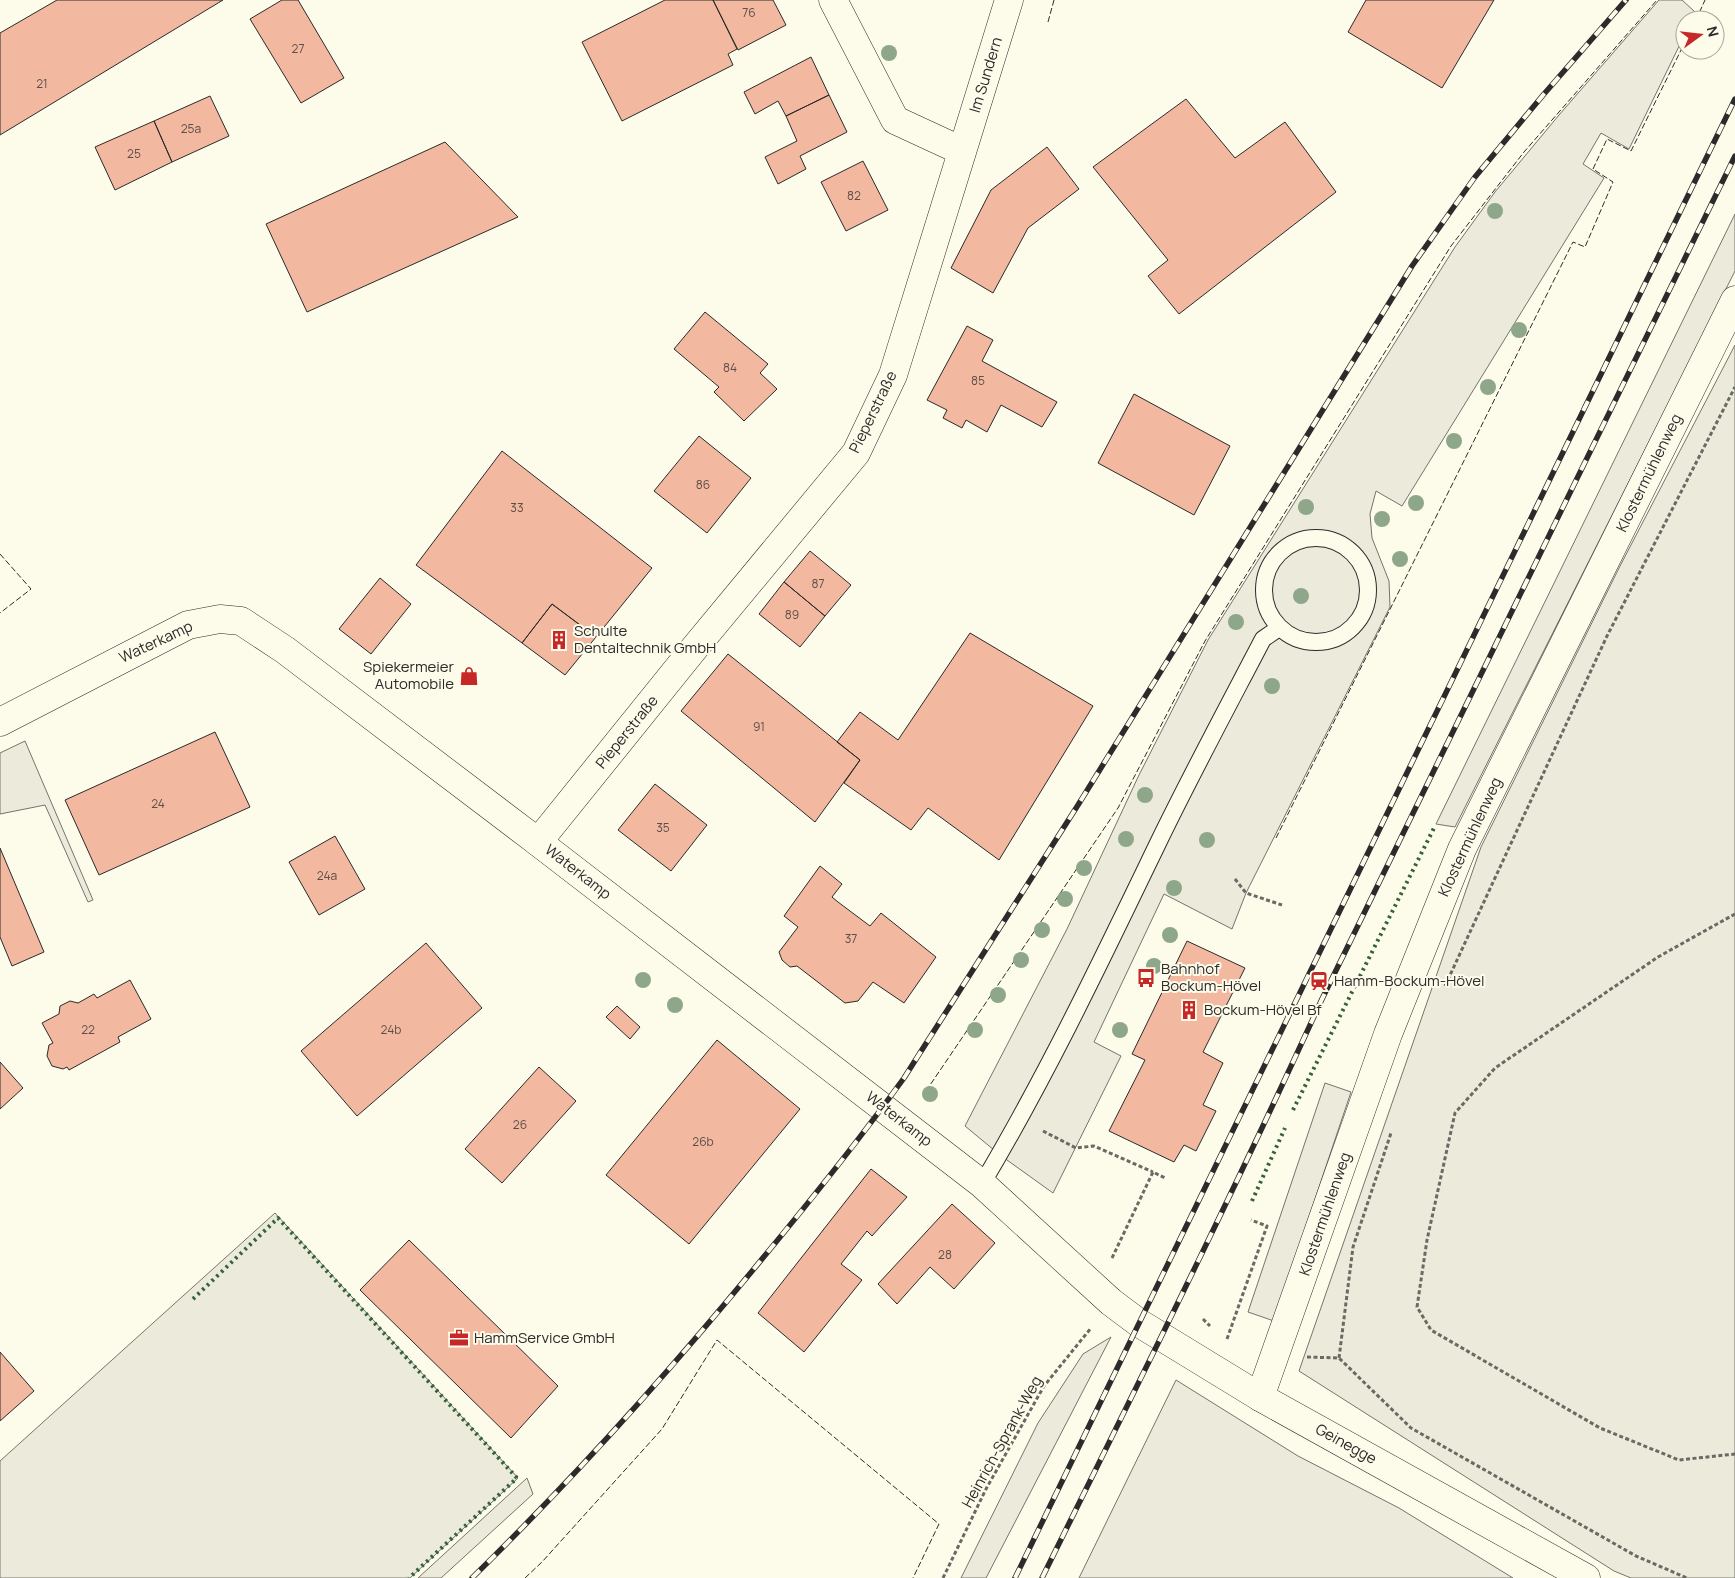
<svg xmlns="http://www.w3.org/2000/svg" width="1735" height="1578" font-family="Manrope,sans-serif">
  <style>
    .green { fill: #ecebdb; stroke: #74746e }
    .parking { fill: #eceadb; stroke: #74746e }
    .building { fill: #f2b8a0; stroke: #2b2b2b }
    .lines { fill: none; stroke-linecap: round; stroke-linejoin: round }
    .service-casing { stroke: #2b2b2b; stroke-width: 18 }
    .minor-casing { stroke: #2b2b2b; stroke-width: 29 }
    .tertiary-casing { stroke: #2b2b2b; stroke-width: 29 }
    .path { stroke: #6a6964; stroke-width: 3; stroke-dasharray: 4 2.5; stroke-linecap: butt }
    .service { stroke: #fdfbea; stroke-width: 16 }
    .minor { stroke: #fdfbea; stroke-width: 28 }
    .tertiary { stroke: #fdfbea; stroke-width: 28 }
    .rail-casing { stroke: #2b2b2b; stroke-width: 5.5 }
    .rail { stroke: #fdfbea; stroke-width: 4; stroke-dasharray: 11; stroke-linecap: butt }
    .hedge { stroke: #34623c; stroke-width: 4; stroke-dasharray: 2.5 4; stroke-linecap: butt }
    .fence { stroke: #2b2b2b; stroke-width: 1; stroke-dasharray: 6 2.5; stroke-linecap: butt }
    .tree { fill: #8ea78a }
    .labels { text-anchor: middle; stroke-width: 4; stroke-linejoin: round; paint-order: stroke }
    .number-label { font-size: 12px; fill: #5d4e48 }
    .street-label { font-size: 15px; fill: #2b2b2b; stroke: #fdfbea }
    .poi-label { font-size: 15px; fill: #2b2b2b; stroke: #fdfbea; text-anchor: start }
  </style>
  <rect width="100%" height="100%" fill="#fdfbea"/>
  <path class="green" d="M1735,214V271L1455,827L1436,824Z
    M1735,345V1578H1631L1614,1571L1299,1371L1481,847L1619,568Z
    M25,741L93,900L88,902L45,805L0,814V753Z
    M275,1213L518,1478L410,1578H0V1461Z
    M1111,1337L986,1578H961L1038,1423L1083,1354Z
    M1176,1380L1298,1456L1399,1508L1513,1578H1079Z
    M527,1478L533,1494L441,1578H418Z"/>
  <path class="parking" d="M1659,0H1682L1695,12L1692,20H1685V34L1629,149L1601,133L1583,164L1604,178L1402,506L1376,491L1370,514L1372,538L1389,581L1390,607L1246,893L1232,929L1164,894L1094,1042L1121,1056L1053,1193L1000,1155L965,1126L1067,929L1139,775L1208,640L1455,247L1495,192L1559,115Z
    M1325,1083L1351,1092L1274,1321L1248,1312Z"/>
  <path class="building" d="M57,0H223L0,135V33Z
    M282,0H298L344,78L301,103L250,19Z
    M665,0H713L737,49L728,54L733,65L622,121L582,42Z
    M713,0H773L786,25L738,50Z
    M1366,0H1494L1442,88L1348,32Z
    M811,57L829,95L786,116L778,101L755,114L744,92Z
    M829,95L847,132L800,156L806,169L778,184L765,157L797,141L786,116Z
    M210,96L229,136L172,162L154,121Z
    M1186,99L1235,158L1285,122L1336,192L1179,314L1148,276L1168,260L1093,167Z
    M154,121L172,162L115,190L95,147Z
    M445,142L518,217L307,312L266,224Z
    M1047,147L1079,189L1028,228L993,293L951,268L991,190Z
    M863,161L888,210L846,231L821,182Z
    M705,312L768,364L760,373L777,389L744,421L714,392L719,387L674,349Z
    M967,326L993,340L982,361L1057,402L1042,427L1001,405L987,432L966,420L962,428L943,418L947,410L927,400Z
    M1134,394L1230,446L1194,515L1098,463Z
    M699,436L751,478L707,533L654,491Z
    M502,451L652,568L596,637L552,604L522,643L416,565Z
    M810,551L851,585L825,616L784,582Z
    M380,578L411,604L371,654L339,629Z
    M784,582L825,616L800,647L759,614Z
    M552,604L596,637L565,675L522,643Z
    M970,633L1093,706L999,860L928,808L911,830L844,783L860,760L837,742L860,712L898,740Z
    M728,654L860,760L815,822L681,711Z
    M215,732L250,807L99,875L65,800Z
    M655,784L707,825L671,871L618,830Z
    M335,836L365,889L319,915L289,862Z
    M0,848L44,952L12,966L0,937Z
    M820,866L842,884L832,897L838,902L870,926L881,913L936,957L904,1003L873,982L858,1001L845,1003L797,966L790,967L782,960L779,952L798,927L784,916Z
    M1187,941L1245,968L1203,1052L1223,1063L1203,1105L1216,1111L1196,1151L1184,1145L1174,1162L1109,1131L1145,1060L1132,1054Z
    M426,943L482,1008L357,1116L301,1051Z
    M130,980L151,1019L118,1037L120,1042L69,1070L67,1067L63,1069L52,1066L47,1056L49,1045L53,1043L42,1023L59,1014L60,1006L70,1001L78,1003L94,994L97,998Z
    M617,1006L640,1027L630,1039L606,1017Z
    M717,1040L800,1109L689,1244L606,1175Z
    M0,1062L23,1088L0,1109Z
    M539,1067L576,1101L502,1183L465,1149Z
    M871,1169L907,1197L872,1236L867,1231L841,1264L862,1280L804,1352L758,1313Z
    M952,1204L995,1243L954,1289L930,1267L897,1304L878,1284Z
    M409,1240L558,1386L511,1438L360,1290Z
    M0,1352L34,1391L0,1421Z"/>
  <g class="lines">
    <g class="service-casing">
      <path id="service" d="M1264 590a52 52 0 1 1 104 0a52 52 0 1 1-104 0Z
        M982,1184C1048,1073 1103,957 1159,841C1192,773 1228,706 1263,639L1279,628"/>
    </g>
    <g class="minor-casing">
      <path id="minor" d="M833,0L895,120L962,151
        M538,842L692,651L856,453L893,375L1009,0
        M1260,1397L1388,1034L1462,849L1735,300"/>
    </g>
    <g class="tertiary-casing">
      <path id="tertiary" d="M0,722L188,625L220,619L241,621L285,650L538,842L982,1184L1111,1302L1139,1323L1260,1397L1586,1578"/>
    </g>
    <path class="path" d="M1235,879L1246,893L1282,905
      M1735,914L1658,957L1495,1068L1455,1113L1427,1240L1417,1307L1431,1330L1600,1428L1679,1460L1735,1454
      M1445,986L1607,636L1735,387
      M1043,1131L1076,1148L1094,1146L1153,1172
      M1112,1258L1153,1172L1165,1178
      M1203,1319L1210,1326
      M1227,1339L1267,1226L1251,1220
      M1307,1357L1339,1358L1411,1428L1636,1556L1687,1578
      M1339,1358L1353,1247L1391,1133
      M943,1578L986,1489L1044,1386L1091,1328"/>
    <use href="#service" class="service"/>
    <use href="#minor" class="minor"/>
    <use href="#tertiary" class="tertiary"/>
    <g class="rail-casing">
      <path id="rail" d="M472,1578C575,1477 671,1370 762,1259C811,1200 859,1140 904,1078L1078,805L1412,266L1475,177L1544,94L1626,0
        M1015,1578L1735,99
        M1042,1578C1137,1386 1233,1194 1322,999L1735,156"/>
    </g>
    <use href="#rail" class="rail"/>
    <path class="hedge" d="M1293,1110L1435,826
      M1252,1201L1285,1128
      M193,1299L278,1218L517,1478L409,1578"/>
    <path class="fence" d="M1696,20L1705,0
      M1048,22L1054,0
      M0,554L31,589L0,613
      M1276,838L1573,242L1585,247L1613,182L1593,169L1607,139L1631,151L1685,42
      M926,1091L1118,808L1205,641L1451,246L1524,152L1657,0
      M525,1578L542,1562L662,1429L717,1340L939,1524L913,1578"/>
  </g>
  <g class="tree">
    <circle cx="889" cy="53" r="8"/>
    <circle cx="1495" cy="211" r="8"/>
    <circle cx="1519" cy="330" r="8"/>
    <circle cx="1488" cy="387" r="8"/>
    <circle cx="1454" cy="441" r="8"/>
    <circle cx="1416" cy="503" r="8"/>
    <circle cx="1306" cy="507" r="8"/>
    <circle cx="1382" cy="519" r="8"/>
    <circle cx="1400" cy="559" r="8"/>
    <circle cx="1301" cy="596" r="8"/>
    <circle cx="1236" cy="622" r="8"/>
    <circle cx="1272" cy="686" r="8"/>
    <circle cx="1145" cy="795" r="8"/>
    <circle cx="1126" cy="839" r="8"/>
    <circle cx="1207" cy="840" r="8"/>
    <circle cx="1084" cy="868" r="8"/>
    <circle cx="1174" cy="888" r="8"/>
    <circle cx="1065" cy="899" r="8"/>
    <circle cx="1042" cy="930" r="8"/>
    <circle cx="1170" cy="935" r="8"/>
    <circle cx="1021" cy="960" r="8"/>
    <circle cx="1154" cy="966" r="8"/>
    <circle cx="643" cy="980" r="8"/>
    <circle cx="998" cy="995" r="8"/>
    <circle cx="675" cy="1005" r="8"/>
    <circle cx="975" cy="1030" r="8"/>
    <circle cx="1120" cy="1030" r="8"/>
    <circle cx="930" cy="1094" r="8"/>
  </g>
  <defs>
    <g id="building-bare" transform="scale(1.5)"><path d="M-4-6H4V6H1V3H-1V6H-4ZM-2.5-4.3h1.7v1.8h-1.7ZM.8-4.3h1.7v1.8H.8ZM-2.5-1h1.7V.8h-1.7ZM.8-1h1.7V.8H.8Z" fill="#c62828" stroke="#fdfbea" stroke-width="2.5" paint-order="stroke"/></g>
    <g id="shop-bare" transform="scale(1.5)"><path d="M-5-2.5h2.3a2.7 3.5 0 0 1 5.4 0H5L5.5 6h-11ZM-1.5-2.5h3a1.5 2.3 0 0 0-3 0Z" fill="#c62828" stroke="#fdfbea" stroke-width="2.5" paint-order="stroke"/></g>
    <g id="bus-bare" transform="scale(1.5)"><path d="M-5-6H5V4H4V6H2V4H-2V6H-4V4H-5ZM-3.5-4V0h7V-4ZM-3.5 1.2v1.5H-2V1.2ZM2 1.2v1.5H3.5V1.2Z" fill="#c62828" stroke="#fdfbea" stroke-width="2.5" paint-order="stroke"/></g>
    <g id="station-bare" transform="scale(1.5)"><path d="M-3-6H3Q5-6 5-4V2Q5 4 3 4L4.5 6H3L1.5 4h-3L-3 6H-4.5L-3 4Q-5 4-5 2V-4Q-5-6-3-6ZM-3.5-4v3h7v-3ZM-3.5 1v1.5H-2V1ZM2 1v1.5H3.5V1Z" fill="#c62828" stroke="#fdfbea" stroke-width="2.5" paint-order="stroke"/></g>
    <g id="office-bare" transform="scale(1.5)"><path d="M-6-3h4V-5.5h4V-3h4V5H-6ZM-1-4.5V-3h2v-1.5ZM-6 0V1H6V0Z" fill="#c62828" stroke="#fdfbea" stroke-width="2.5" paint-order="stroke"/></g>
  </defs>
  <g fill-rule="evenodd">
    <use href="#building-bare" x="559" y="640"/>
    <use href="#shop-bare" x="469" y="676"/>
    <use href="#bus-bare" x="1146" y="978"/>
    <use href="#station-bare" x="1319" y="981"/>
    <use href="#building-bare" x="1189" y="1010"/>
    <use href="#office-bare" x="459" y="1338"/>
  </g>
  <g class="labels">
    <g class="number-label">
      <text x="749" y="17">76</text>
      <text x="298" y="53">27</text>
      <text x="42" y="88">21</text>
      <text x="191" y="133">25a</text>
      <text x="134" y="158">25</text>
      <text x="854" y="200">82</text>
      <text x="730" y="372">84</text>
      <text x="978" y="385">85</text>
      <text x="703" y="489">86</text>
      <text x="517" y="512">33</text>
      <text x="818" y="588">87</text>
      <text x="792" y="619">89</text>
      <text x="759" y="731">91</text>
      <text x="158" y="808">24</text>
      <text x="663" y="832">35</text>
      <text x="327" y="880">24a</text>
      <text x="851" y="943">37</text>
      <text x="88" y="1034">22</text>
      <text x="391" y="1034">24b</text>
      <text x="520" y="1129">26</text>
      <text x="703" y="1146">26b</text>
      <text x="945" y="1259">28</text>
    </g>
    <g class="street-label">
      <text transform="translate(986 75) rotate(-73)" y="5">Im Sundern</text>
      <text transform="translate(873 412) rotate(-64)" y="5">Pieperstraße</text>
      <text transform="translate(1649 473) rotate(-64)" y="5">Klostermühlenweg</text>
      <text transform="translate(156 642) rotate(-25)" y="5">Waterkamp</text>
      <text transform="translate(627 732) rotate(-51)" y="5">Pieperstraße</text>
      <text transform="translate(1470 837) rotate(-65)" y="5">Klostermühlenweg</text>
      <text transform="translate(578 872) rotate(38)" y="5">Waterkamp</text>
      <text transform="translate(899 1119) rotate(38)" y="5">Waterkamp</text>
      <text transform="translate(1325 1214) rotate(-71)" y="5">Klostermühlenweg</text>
      <text transform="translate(1002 1442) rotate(-61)" y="5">Heinrich-Sprank-Weg</text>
      <text transform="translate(1346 1444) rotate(29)" y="5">Geinegge</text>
    </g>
    <g class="poi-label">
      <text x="574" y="636">Schulte<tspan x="574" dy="17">Dentaltechnik GmbH</tspan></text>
      <text x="454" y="672" text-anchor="end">Spiekermeier<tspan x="454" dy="17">Automobile</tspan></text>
      <text x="1161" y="974">Bahnhof<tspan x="1161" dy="17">Bockum-Hövel</tspan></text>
      <text x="1334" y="986">Hamm-Bockum-Hövel</text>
      <text x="1204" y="1015">Bockum-Hövel Bf</text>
      <text x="474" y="1343">HammService GmbH</text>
    </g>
  </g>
  <g transform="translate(1700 35) rotate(75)"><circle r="24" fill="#fdfbea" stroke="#a9a89e"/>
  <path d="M0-4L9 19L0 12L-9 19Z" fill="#c62828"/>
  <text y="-8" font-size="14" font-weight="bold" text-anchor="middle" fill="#2b2b2b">N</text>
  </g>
</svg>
